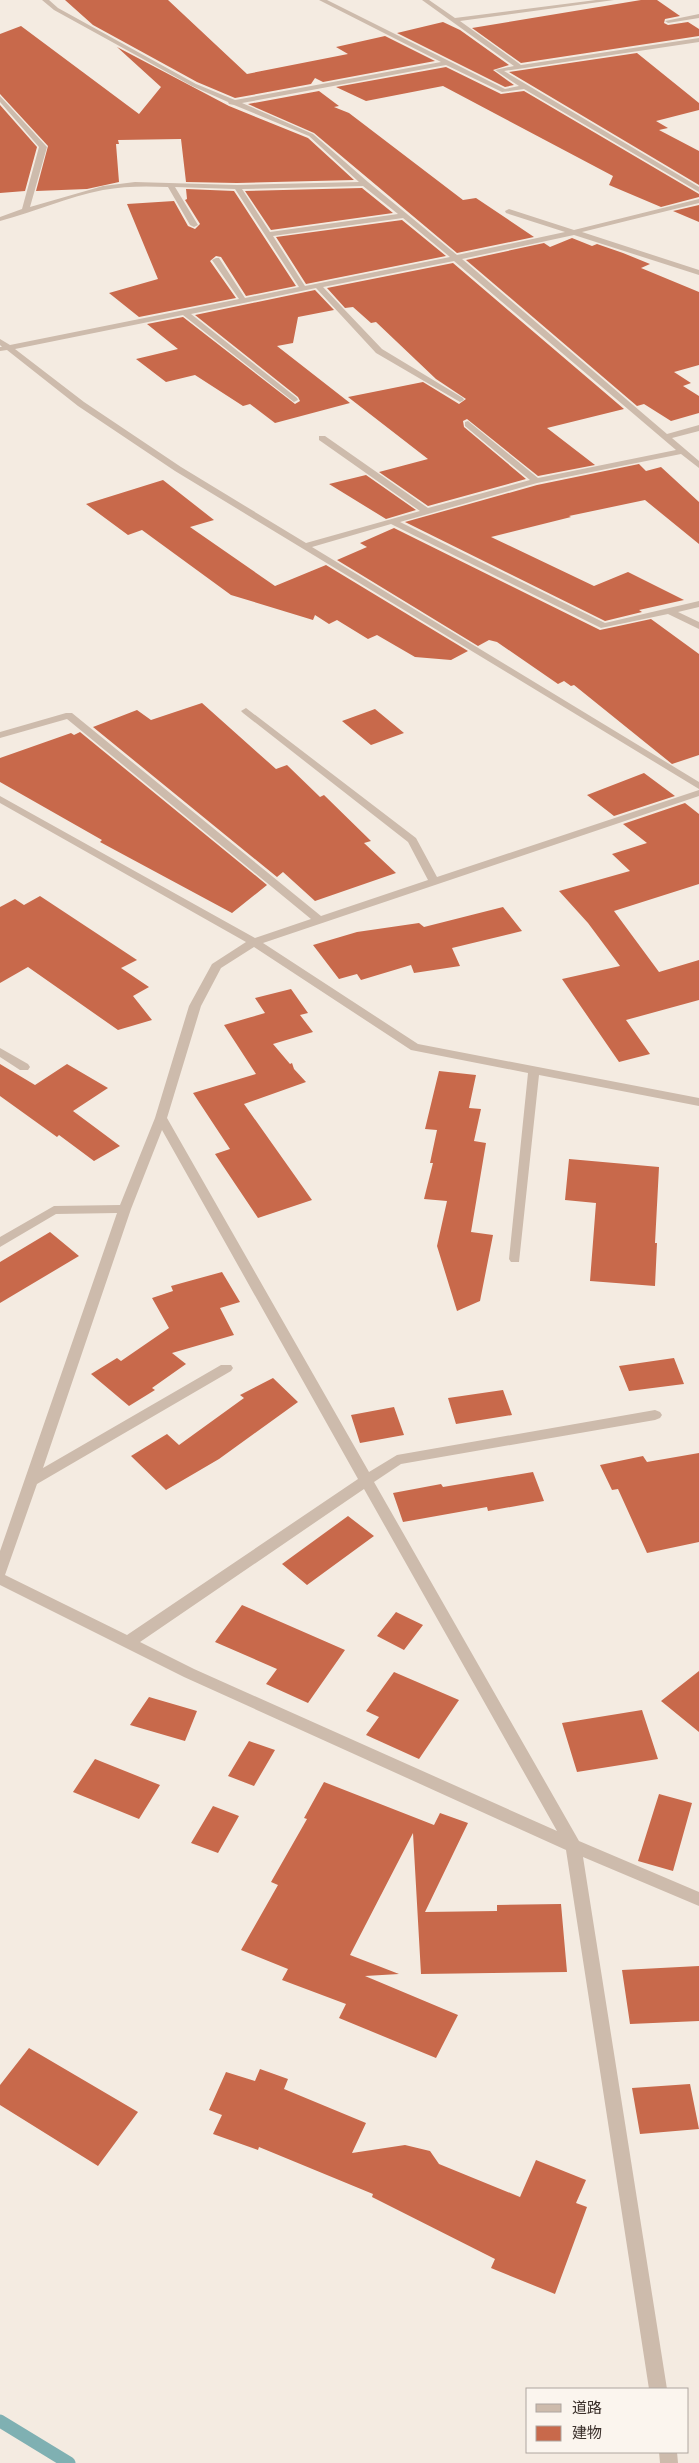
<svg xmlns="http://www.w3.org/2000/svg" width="699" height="2463" font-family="Manrope,'Noto Sans JP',sans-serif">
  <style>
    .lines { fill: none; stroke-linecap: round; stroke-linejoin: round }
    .stream { stroke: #7fb0b2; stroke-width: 13 }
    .building { fill: #c8694b }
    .minor { fill: #cdbbac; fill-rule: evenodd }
  </style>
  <rect width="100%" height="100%" fill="#f4ebe1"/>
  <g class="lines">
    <path class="stream" d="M0,2421L69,2463"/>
  </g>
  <path class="building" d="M65,0H168L247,74L348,54L336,47L385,36L435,61L323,82L315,78L311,84L235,98L197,82L93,25Z
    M641,0H657L680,16L665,19L664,23L668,25L688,22L699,29V36L521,63L472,28Z
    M443,22L460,30L509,65L493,70L514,85L505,87L397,33Z
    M21,26L139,114L161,87L117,47L229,106L308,138L354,180L237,183L186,182L181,139L118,140L119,144H116L119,182L87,189L36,191L48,146L0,94V34Z
    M637,53L699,103V110L656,121L668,128L659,130L699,151V185L509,72Z
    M446,67L501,94L524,91L699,194V197L661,207L609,185L613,176L443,86L366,101L336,87Z
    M319,91L339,106L334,107L349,113L463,200L476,198L534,237L457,253L314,133L248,104Z
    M0,105L37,147L25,191L0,193Z
    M362,188L393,213L271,230L245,191Z
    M186,189L234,191L296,286L246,296L221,257L216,256L210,261L236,298L139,317L109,293L158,279L127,204L174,201L188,226L195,229L200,224L185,200L187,199Z
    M699,205V222L673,211Z
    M402,220L446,256L306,284L276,237Z
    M572,238L592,246L597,244L623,253L650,264L641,268L699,292V365L674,372L691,383L683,386L699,396V413L671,421L644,404L637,406L466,260L544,243L550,247Z
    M453,263L624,409L547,428L595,465L538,476L467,419L463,421L464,427L526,479L428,506L379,472L428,459L348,397L423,382L459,404L466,399L436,379L376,322L371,323L353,307L345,308L327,288Z
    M315,290L334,310L298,317L293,343L277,346L350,403L275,423L250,404L243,406L195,375L166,382L136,359L178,349L147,324L183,317L295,404L300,401L298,397L195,315Z
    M639,464L646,471L661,467L699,502V544L645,500L569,516L571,517L491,537L594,586L628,572L684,600L639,610L642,612L605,621L405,522L537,485Z
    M366,475L416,510L386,519L329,484Z
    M163,480L214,520L190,527L275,586L326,565L468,651L451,660L415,657L377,635L368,639L337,620L329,624L315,615L313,620L231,595L142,530L128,535L86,504Z
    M394,528L600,630L651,619L699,654V755L672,764L574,685L571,686L564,681L558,684L497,642L489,640L478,646L337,560L367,547L360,543Z
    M202,703L276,769L287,765L320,797L324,795L371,841L364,843L396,873L315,901L283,872L277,877L93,727L137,710L151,720Z
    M375,709L404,733L371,745L342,721Z
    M80,732L267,885L232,913L100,842L102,840L0,782V758L71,733L74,735Z
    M644,773L675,796L614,816L587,795Z
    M685,803L699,814V884L614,911L659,972L699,960V1000L626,1020L650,1054L619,1062L562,979L620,966L588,923L559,891L630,871L612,854L647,843L623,824Z
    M40,896L137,960L121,968L149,987L133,996L152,1020L118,1030L28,967L0,983V907L15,899L24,905Z
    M503,907L522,931L452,948L460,966L414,973L411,965L361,980L357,974L339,979L313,945L357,932L419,923L424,927Z
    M291,989L308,1013L300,1015L313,1032L273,1044L290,1064L292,1063L294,1069L306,1082L244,1104L312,1200L258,1218L215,1154L230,1149L193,1093L256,1074L224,1025L265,1013L255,998Z
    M0,1064L35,1085L67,1064L108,1088L73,1111L120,1146L94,1161L59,1135L57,1137L0,1096Z
    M439,1071L476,1075L469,1108L481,1109L474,1141L486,1143L471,1232L493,1235L480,1301L457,1311L437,1246L447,1201L424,1199L433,1163H430L437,1130L425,1129Z
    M569,1159L659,1167L655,1243H657L655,1286L590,1281L596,1203L565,1200Z
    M50,1232L79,1256L0,1303V1262Z
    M222,1272L240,1302L220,1308L234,1335L172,1353L186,1364L152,1388L155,1390L129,1406L91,1374L117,1358L121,1361L169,1328L152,1298L173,1291L171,1286Z
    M674,1358L684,1384L629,1391L619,1366Z
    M273,1378L298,1402L219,1459L166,1490L131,1456L167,1434L179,1445L244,1398L240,1395Z
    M503,1390L512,1415L456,1424L448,1398Z
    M394,1407L404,1435L360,1443L351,1415Z
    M699,1453V1542L647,1553L618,1489L612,1490L600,1465L643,1456L647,1462Z
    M533,1472L544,1501L488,1511L487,1507L403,1522L393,1493L441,1484L443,1487Z
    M348,1516L374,1536L307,1585L282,1564Z
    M242,1605L345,1650L308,1703L266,1684L277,1669L215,1642Z
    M396,1612L423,1625L404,1650L377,1636Z
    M699,1671V1732L661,1701Z
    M394,1672L459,1700L419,1759L366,1735L379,1717L366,1711Z
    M149,1697L197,1711L185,1741L130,1725Z
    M642,1710L658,1759L577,1772L562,1723Z
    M249,1741L275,1750L254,1786L228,1776Z
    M95,1759L160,1785L139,1819L73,1792Z
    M324,1782L434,1825L440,1813L468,1823L425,1912L497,1911V1905L561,1904L567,1972L421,1974L413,1833L350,1955L399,1974L365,1976L458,2015L436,2058L339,2018L346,2004L282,1980L288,1969L241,1950L278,1885L271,1882L307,1819L304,1818Z
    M659,1794L692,1803L673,1871L638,1861Z
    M213,1806L239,1816L218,1853L191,1843Z
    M699,1966V2021L630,2024L622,1970Z
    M29,2048L138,2112L98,2166L0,2105V2085Z
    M260,2069L288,2079L284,2089L366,2123L352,2153L405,2145L430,2151L439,2164L520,2197L536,2160L586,2180L576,2203L587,2207L555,2294L491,2268L495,2259L372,2197L373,2194L259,2147L258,2150L213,2134L222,2115L209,2110L226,2072L255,2081Z
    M690,2084L699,2129L640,2134L632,2088Z"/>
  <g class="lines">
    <path class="minor" d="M42,0H49L58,8L196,84L235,100L441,62L319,0H327L505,89L519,86L495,70L514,66L422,0H429L455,18L596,0H614L460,21L521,65L699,38V42L504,71L699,187V192L524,89L502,92L446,65L242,103L313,134L368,182L457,255L565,232L506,213L505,211L509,209L574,230L699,199V203L582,232L699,270V275L574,235L462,259L667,434L699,425V431L672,438L699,461V468L681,454L537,483L400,522L605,623L699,601V607L678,612L699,622V629L668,614L601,628L391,524L312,547L699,782V789L175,471L78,406L7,350L0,351V347H2L0,345V339L10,345L239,299L212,260L216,258H219L245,298L299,287L235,189L175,187L198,225L194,227L190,225L168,187C146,186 124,186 103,190C67,197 35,212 0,221V217L22,209L39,147L0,102V96L47,147L30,207L103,186L135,182L237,185L359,182L309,136L234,105L229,104L228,102L192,86L54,10ZM363,186L398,214L270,232L242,189ZM403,218L450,257L305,286L273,236ZM454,261L676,450L538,478L468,421L465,422V426L530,480L428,508L325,436H319V440L420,511L306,543L181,467L84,402L15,349L183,315L294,402L298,400L297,398L191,314L316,288L376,353L460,402L464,400L463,398L382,349L323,287Z
      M699,14V18L668,23L665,21Z
      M246,708L416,838L437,877L699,790V796L263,943L418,1044L699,1098V1106L539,1075L519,1262H511L509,1259L528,1073L411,1050L254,947L221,968L201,1006L167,1118L369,1472L397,1455L655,1410L660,1412L662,1415L660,1418L655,1420L401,1464L374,1482L579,1841L699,1892V1906L583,1857L667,2389H649L566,1850L184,1677L0,1585V1551L117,1213L56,1214L0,1247V1237L54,1206L120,1205L155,1118L189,1006L212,964L246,942L0,803V796L255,938L311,919L67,719L0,738V732L66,713H72L321,916L428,880L408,842L243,713L241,711ZM162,1130L358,1479L127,1635L5,1575L37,1484L231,1371L233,1368L231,1365H221L43,1468L131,1209ZM364,1489L557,1831L194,1669L140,1642Z
      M0,1048L28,1064L30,1067L28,1070H20L0,1057Z
      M659,2452H677L678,2463H660Z"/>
  </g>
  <rect x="526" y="2388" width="162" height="65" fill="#fbf5ee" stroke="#aea6a0"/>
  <rect x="536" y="2404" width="25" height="8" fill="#cdbbac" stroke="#aea6a0"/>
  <text x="572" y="2413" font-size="15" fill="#3b302b">道路</text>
  <rect x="536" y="2426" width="25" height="15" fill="#c8694b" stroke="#aea6a0"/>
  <text x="572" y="2438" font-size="15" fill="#3b302b">建物</text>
</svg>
